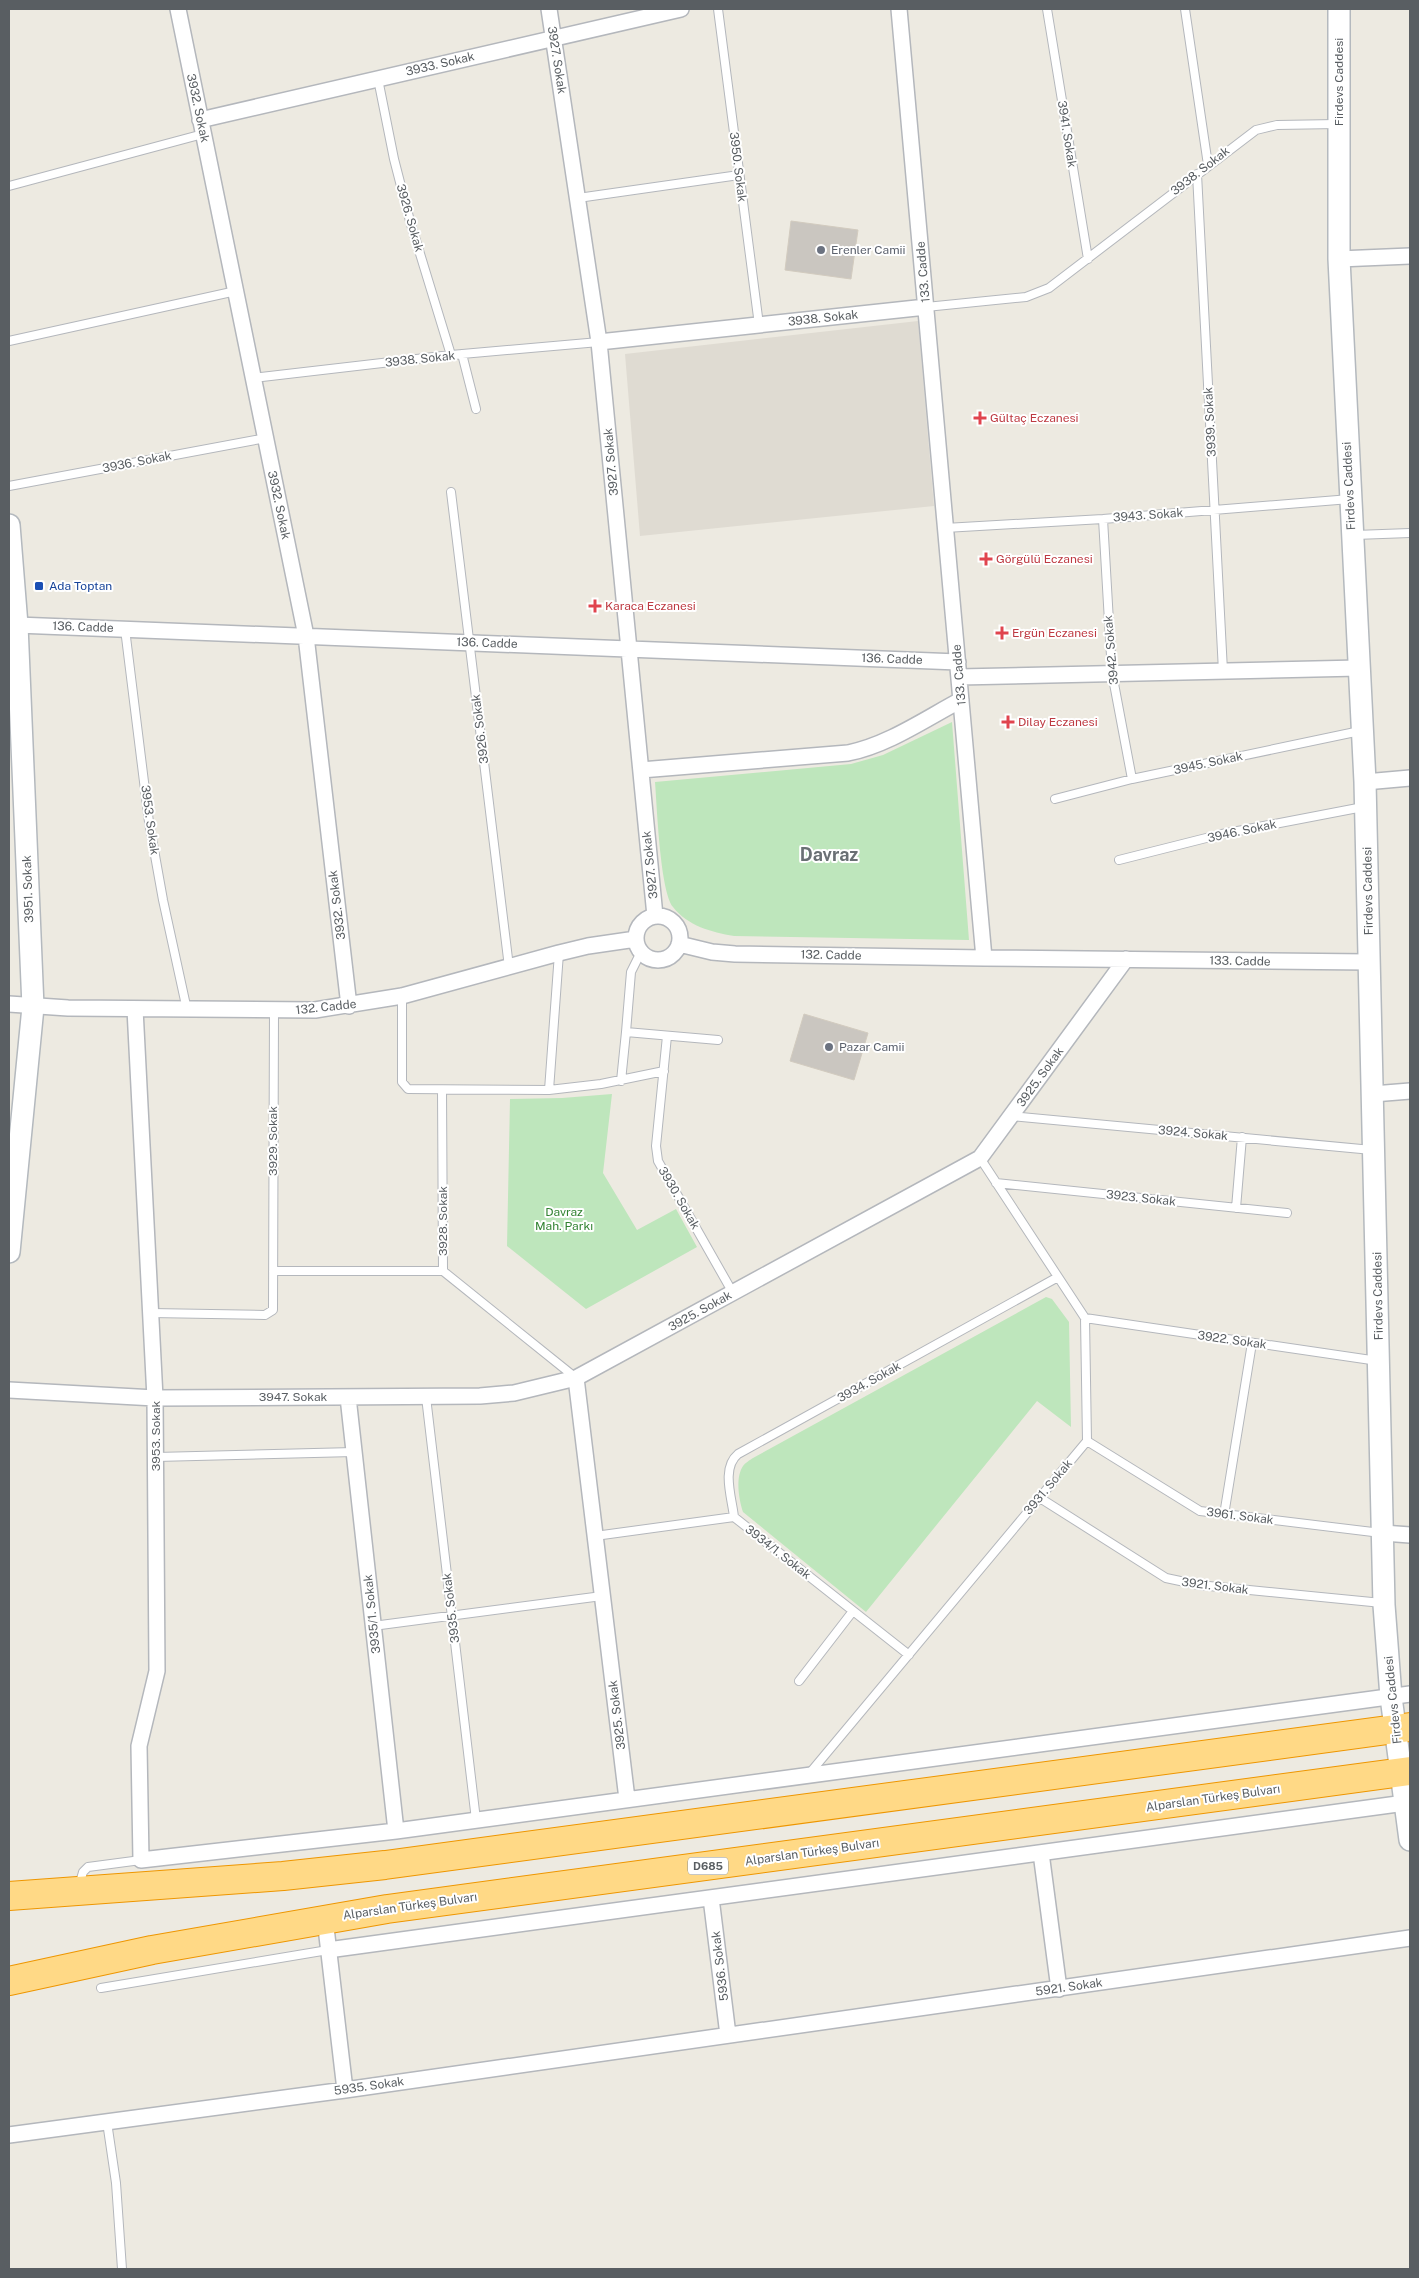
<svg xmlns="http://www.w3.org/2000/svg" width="1419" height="2278" font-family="'Public Sans',sans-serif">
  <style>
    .education { fill: #dfdbd2 }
    .green { fill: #bee6bc }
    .building { fill: #cac6c0; stroke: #d2cbbf }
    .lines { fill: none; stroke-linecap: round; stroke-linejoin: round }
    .lane-casing { stroke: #b4b7bc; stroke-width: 10 }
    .street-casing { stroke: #b4b7bc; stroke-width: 18 }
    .secondary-casing { stroke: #b4b9be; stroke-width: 24 }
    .highway-casing { stroke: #ee9600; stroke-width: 30 }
    .lane { stroke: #fff; stroke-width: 8 }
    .street { stroke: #fff; stroke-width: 15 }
    .secondary { stroke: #fff; stroke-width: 21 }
    .highway { stroke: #ffd986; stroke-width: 28 }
    .worship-dot { fill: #6b7280; stroke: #fff; stroke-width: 2 }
    .health-dot { fill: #e0444e; stroke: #fff; stroke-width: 2 }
    .transit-dot { fill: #1a4fb4; stroke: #fff; stroke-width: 2 }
    .labels { text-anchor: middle; stroke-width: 4; stroke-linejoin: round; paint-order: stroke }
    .shield { fill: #fff; stroke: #8b8e91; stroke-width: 1 }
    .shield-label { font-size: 11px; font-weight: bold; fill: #595e62 }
    .street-label { font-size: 12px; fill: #595e62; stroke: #fff }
    .worship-label { font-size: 12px; fill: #5b616d; stroke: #fff; text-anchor: start }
    .health-label { font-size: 12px; fill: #be3a42; stroke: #fff; text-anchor: start }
    .transit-label { font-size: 12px; fill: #164399; stroke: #fff; text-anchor: start }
    .park-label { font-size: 12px; fill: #318231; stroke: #fff }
    .district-label { font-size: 18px; font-weight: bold; fill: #6a7074; stroke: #fff }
  </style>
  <rect width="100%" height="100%" fill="#edeae1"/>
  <path class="education" d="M918,321L934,506L640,536L625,354Z"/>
  <path class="green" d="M952,722L969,940L734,936C711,932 688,926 673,907C660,890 657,806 655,782L851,764L883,755Z
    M612,1094L603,1173L637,1230L676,1209L697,1247L586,1309L507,1246L510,1099L562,1098Z
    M1046,1297L1052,1299L1069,1322L1071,1427L1037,1401L866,1612L743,1512C739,1500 735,1478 743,1466C745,1463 750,1460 753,1458Z"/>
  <path class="building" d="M791,221L858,230L851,279L785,270Z
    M804,1014L868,1033L854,1080L790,1061Z"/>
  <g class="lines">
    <g class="lane-casing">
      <path id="lane" d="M718,9L759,325
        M1047,9L1088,259
        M1185,9L1208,165
        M378,79L394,159L410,221L451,355
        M1197,174L1223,671
        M9,186L203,134
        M578,198L739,175
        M926,307L1026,297L1049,288L1256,130L1277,125L1337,124
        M9,341L236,291
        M462,354L476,409
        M253,378L451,355L599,342
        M9,486L266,438
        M451,492L509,967
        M1103,519L1112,673L1132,779
        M945,528L1103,519L1350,499
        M1355,535L1410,533
        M125,629L149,822L163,900L187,1010
        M1055,799L1132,779L1360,731
        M1119,860L1222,834L1363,807
        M641,952L631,972L626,1032L718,1040
        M402,996V1082L408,1089L549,1090L601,1084L664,1071
        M667,1036L656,1146L658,1161L733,1293
        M621,1081L626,1032
        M442,1090L443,1271L576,1378
        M549,1090L559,953
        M1011,1116L1372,1150
        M996,1183L1287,1213
        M1236,1208L1242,1137
        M273,1271H443
        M151,1313L265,1315L273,1310L274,1011
        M1085,1318L1378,1361
        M426,1397L476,1820
        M1087,1441L1200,1511L1381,1533
        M156,1457L354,1452
        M1040,1498L1166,1578L1199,1585L1382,1603
        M1224,1515L1252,1343
        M734,1517C732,1498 721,1468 738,1454L1058,1277
        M595,1536L734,1517L909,1655
        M373,1626L602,1596
        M799,1681L853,1611
        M809,1774L1087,1441L1085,1318L980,1158
        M79,1886L83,1872L88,1867L141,1860
        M101,1988L328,1950
        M107,2122L116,2183L122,2269"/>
    </g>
    <g class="street-casing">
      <path id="street" d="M178,9L306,636L349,1006
        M549,9L599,342L655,916
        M899,9L984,958L1369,962
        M200,120L681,9
        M1339,259L1410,256
        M599,342L926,307
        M17,625L958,662
        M959,677L1359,668
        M641,770L848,753C888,745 925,719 961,700
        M1365,782L1410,778
        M636 938a22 22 0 1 1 44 0a22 22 0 1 1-44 0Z
        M679,944L712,952L735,954L984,958
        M9,1004L68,1008L315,1010L402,996L559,953L588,946L636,939
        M135,1009L155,1398L157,1671L139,1746L141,1860L396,1831L1410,1694
        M1373,1094L1410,1091
        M9,1390L155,1398L480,1396L514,1393L576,1378
        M348,1397L396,1831
        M1383,1533L1410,1535
        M627,1799L576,1378L980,1158L1126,959
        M1041,1853L1059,1989
        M711,1898L728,2035
        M325,1919L345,2090
        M328,1950L1405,1803
        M9,2135L345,2090L1410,1938"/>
    </g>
    <g class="secondary-casing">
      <path id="secondary" d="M1339,9V259L1365,782L1384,1605L1391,1697L1410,1840
        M9,525L17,625L33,1007L9,1252"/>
    </g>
    <g class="highway-casing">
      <path id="highway" d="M9,1896L283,1876L385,1865L1410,1727
        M9,1981L152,1950L387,1909L1410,1771"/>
    </g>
    <use href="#lane" class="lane"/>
    <use href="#street" class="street"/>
    <use href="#secondary" class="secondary"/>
    <use href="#highway" class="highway"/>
  </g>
  <g class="worship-dot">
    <circle cx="821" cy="250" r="5"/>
    <circle cx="829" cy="1047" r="5"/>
  </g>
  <g class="health-dot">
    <path d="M977.5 410.5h5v5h5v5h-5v5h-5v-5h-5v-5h5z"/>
    <path d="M983.5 551.5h5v5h5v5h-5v5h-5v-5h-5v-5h5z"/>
    <path d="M592.5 598.5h5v5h5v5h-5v5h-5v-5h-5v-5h5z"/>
    <path d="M999.5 625.5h5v5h5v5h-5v5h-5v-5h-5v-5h5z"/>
    <path d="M1005.5 714.5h5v5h5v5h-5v5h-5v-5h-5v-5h5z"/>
  </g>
  <rect class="transit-dot" x="34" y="581" width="10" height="10" rx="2.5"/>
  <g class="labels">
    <rect class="shield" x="688" y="1857.5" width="40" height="17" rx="4"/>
    <g class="shield-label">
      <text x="708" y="1870">D685</text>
    </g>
    <g class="street-label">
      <text transform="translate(557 60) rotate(81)" y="4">3927. Sokak</text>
      <text transform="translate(440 64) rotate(-13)" y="4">3933. Sokak</text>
      <text transform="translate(1339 82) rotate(-90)" y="4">Firdevs Caddesi</text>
      <text transform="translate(198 108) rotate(78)" y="4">3932. Sokak</text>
      <text transform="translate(1067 134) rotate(81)" y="4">3941. Sokak</text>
      <text transform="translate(738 167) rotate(83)" y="4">3950. Sokak</text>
      <text transform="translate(1200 171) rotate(-38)" y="4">3938. Sokak</text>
      <text transform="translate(410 218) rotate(74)" y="4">3926. Sokak</text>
      <text transform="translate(923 272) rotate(-95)" y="4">133. Cadde</text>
      <text transform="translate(823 318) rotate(-6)" y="4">3938. Sokak</text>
      <text transform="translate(420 359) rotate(-6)" y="4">3938. Sokak</text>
      <text transform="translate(1210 422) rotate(-93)" y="4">3939. Sokak</text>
      <text transform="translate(137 462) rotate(-11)" y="4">3936. Sokak</text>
      <text transform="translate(611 462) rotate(-95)" y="4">3927. Sokak</text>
      <text transform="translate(1349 486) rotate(-93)" y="4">Firdevs Caddesi</text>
      <text transform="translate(279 505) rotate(78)" y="4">3932. Sokak</text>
      <text transform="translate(1148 515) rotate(-4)" y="4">3943. Sokak</text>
      <text transform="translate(83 627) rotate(2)" y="4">136. Cadde</text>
      <text transform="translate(487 643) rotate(2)" y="4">136. Cadde</text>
      <text transform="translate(1111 650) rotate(-95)" y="4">3942. Sokak</text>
      <text transform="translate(892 659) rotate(2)" y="4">136. Cadde</text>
      <text transform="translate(959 675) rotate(-95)" y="4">133. Cadde</text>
      <text transform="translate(480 729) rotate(-97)" y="4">3926. Sokak</text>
      <text transform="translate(1208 763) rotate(-12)" y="4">3945. Sokak</text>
      <text transform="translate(150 820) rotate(82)" y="4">3953. Sokak</text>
      <text transform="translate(1242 831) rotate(-12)" y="4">3946. Sokak</text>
      <text transform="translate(650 865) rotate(-96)" y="4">3927. Sokak</text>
      <text transform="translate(28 889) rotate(-92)" y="4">3951. Sokak</text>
      <text transform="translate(1368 891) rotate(-91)" y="4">Firdevs Caddesi</text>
      <text transform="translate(337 905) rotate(-97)" y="4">3932. Sokak</text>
      <text transform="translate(831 955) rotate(1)" y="4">132. Cadde</text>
      <text transform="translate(1240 961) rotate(1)" y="4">133. Cadde</text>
      <text transform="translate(326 1007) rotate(-6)" y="4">132. Cadde</text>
      <text transform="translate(1040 1077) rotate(-54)" y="4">3925. Sokak</text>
      <text transform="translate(1193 1133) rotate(5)" y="4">3924. Sokak</text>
      <text transform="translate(273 1141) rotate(-90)" y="4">3929. Sokak</text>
      <text transform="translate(679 1198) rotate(60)" y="4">3930. Sokak</text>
      <text transform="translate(1141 1198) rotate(6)" y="4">3923. Sokak</text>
      <text transform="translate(443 1221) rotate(-90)" y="4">3928. Sokak</text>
      <text transform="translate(1378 1296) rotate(-91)" y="4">Firdevs Caddesi</text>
      <text transform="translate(700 1311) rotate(-29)" y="4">3925. Sokak</text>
      <text transform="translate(1232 1340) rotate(8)" y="4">3922. Sokak</text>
      <text transform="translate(869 1382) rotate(-29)" y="4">3934. Sokak</text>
      <text x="293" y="1401">3947. Sokak</text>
      <text transform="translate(156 1436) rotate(-90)" y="4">3953. Sokak</text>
      <text transform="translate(1048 1487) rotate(-50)" y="4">3931. Sokak</text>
      <text transform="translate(1240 1516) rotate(7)" y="4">3961. Sokak</text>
      <text transform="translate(778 1552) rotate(38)" y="4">3934/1. Sokak</text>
      <text transform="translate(1215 1586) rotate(7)" y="4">3921. Sokak</text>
      <text transform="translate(451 1608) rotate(-97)" y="4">3935. Sokak</text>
      <text transform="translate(372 1614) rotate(-96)" y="4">3935/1. Sokak</text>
      <text transform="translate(1393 1700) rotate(-96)" y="4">Firdevs Caddesi</text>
      <text transform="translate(617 1715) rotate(-97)" y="4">3925. Sokak</text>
      <text transform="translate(1213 1798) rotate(-8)" y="4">Alparslan Türkeş Bulvarı</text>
      <text transform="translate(812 1852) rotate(-8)" y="4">Alparslan Türkeş Bulvarı</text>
      <text transform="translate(410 1906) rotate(-8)" y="4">Alparslan Türkeş Bulvarı</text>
      <text transform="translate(720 1966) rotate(-97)" y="4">5936. Sokak</text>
      <text transform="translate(1069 1987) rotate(-8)" y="4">5921. Sokak</text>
      <text transform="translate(369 2086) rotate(-8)" y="4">5935. Sokak</text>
    </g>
    <g class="worship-label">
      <text x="831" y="254">Erenler Camii</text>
      <text x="839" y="1051">Pazar Camii</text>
    </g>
    <g class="health-label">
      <text x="990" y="422">Gültaç Eczanesi</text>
      <text x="996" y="563">Görgülü Eczanesi</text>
      <text x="605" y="610">Karaca Eczanesi</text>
      <text x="1012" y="637">Ergün Eczanesi</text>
      <text x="1018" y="726">Dilay Eczanesi</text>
    </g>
    <g class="transit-label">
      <text x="49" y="590">Ada Toptan</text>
    </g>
    <g class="park-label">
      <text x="564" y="1216">Davraz<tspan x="564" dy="14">Mah. Parkı</tspan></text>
    </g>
    <g class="district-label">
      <text x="829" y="861">Davraz</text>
    </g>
  </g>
  <rect width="1419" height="2278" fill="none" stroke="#595e62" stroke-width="20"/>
</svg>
